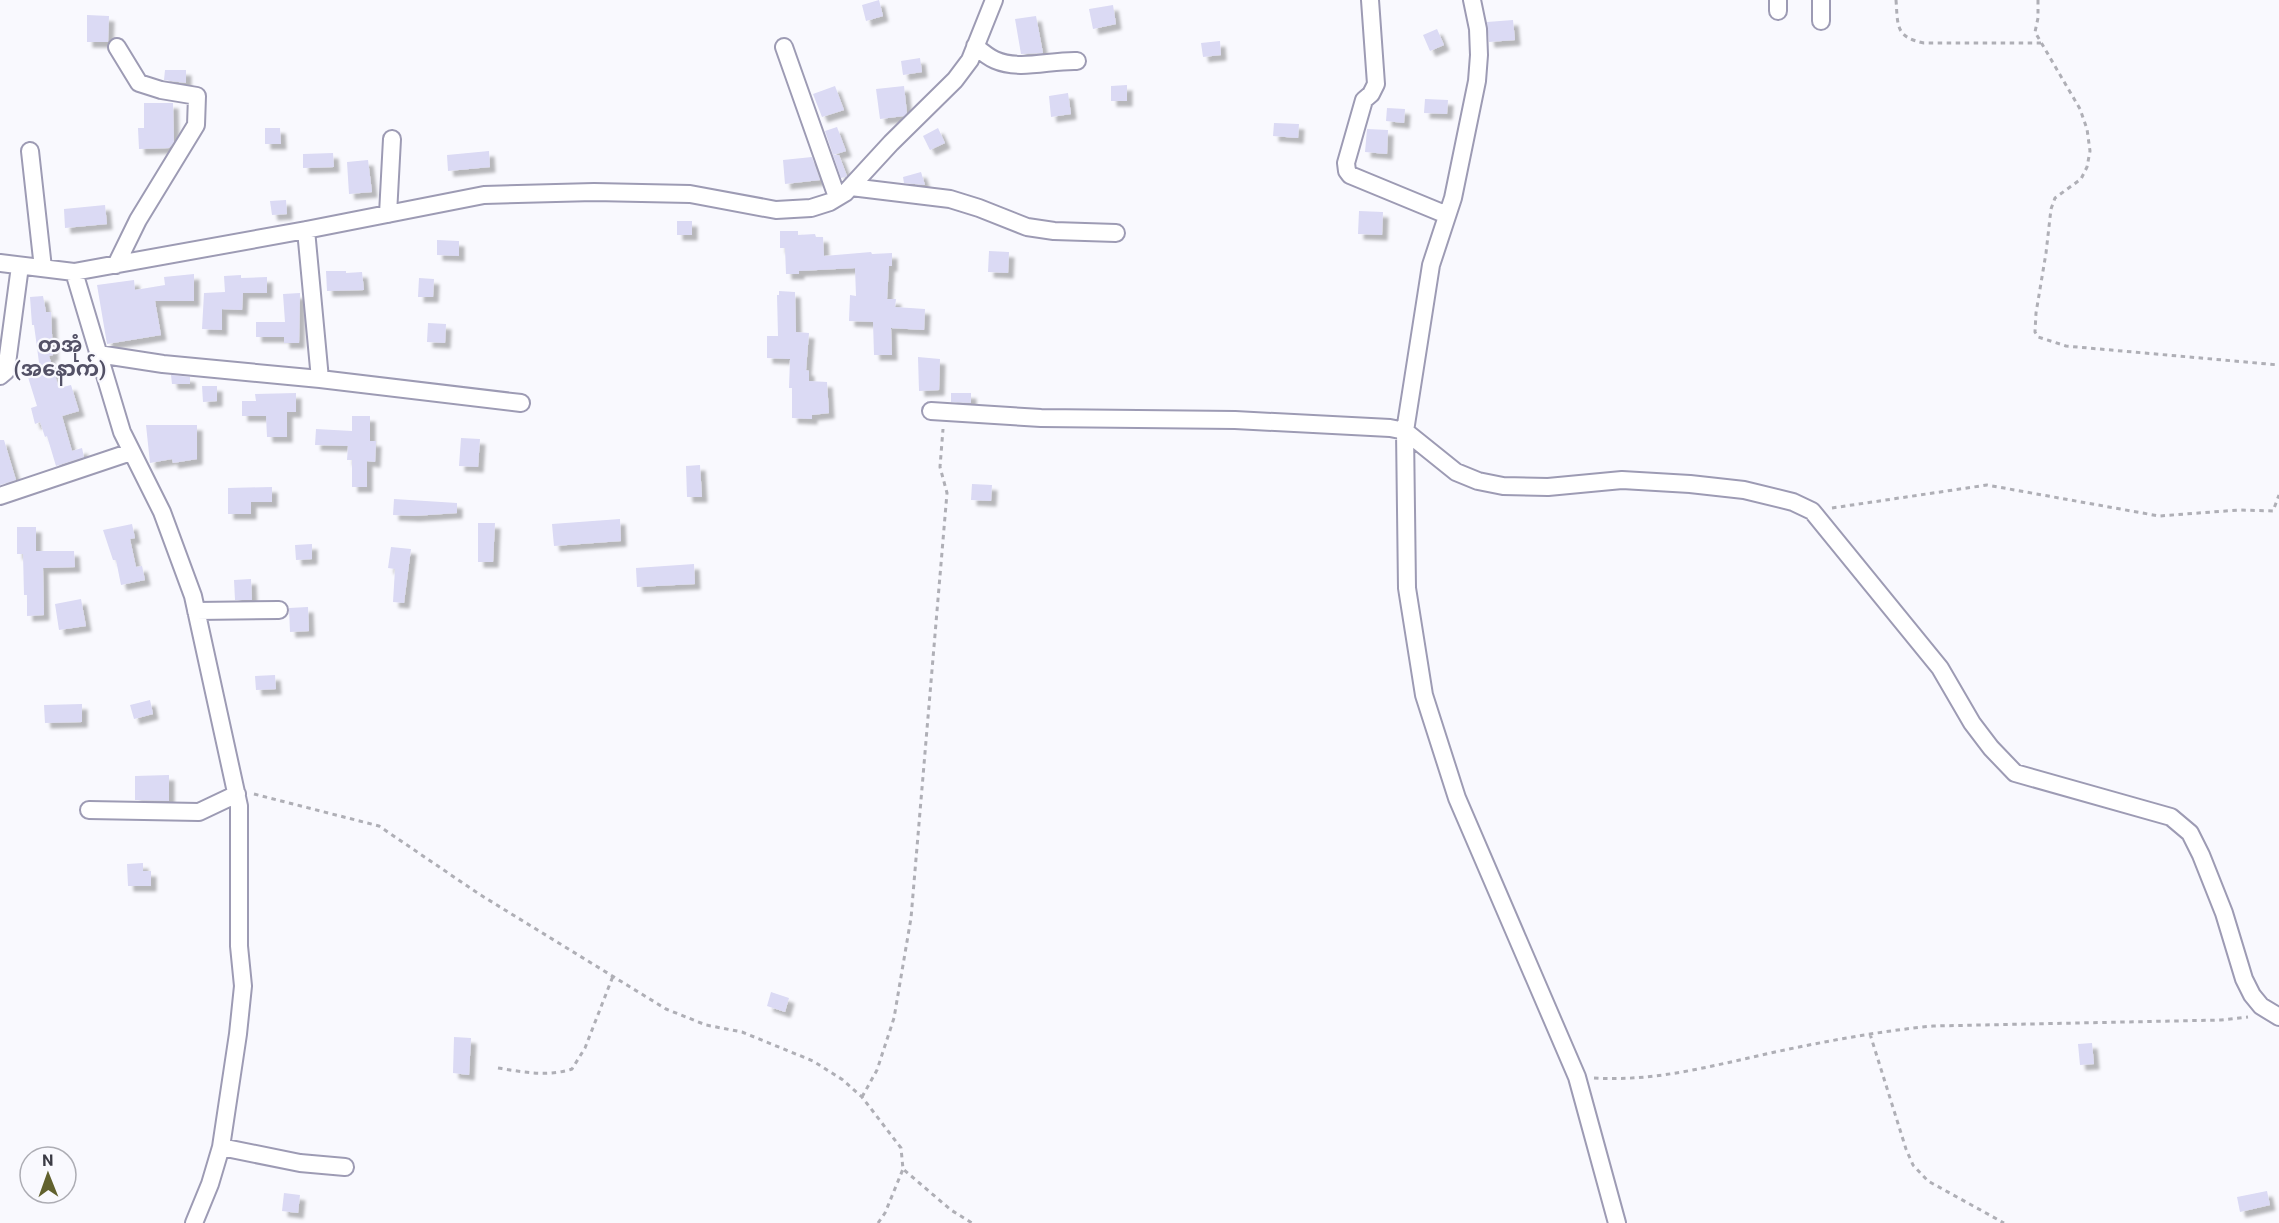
<svg xmlns="http://www.w3.org/2000/svg" width="2279" height="1223" font-family="Roboto,'Noto Sans Myanmar',sans-serif">
  <style>
    .building { fill: #dbdaf4; filter: url(#shadow) }
    .lines { fill: none; stroke-linecap: round; stroke-linejoin: round }
    .minor-casing { stroke: #9d9bb4; stroke-width: 20 }
    .path { stroke: #afafb6; stroke-width: 3; stroke-dasharray: 4.5 4.5; stroke-linecap: butt }
    .minor { stroke: #fff; stroke-width: 16 }
    .labels { text-anchor: middle; stroke-width: 4.5; stroke-linejoin: round; paint-order: stroke }
    .quarter-label { font-size: 21px; font-weight: bold; fill: #535166; stroke: #f9f9fe }
  </style>
  <defs>
    <filter id="shadow"><feDropShadow dx="5.5" dy="5.5" stdDeviation="1.5" flood-color="#0004"/></filter>
  </defs>
  <rect width="100%" height="100%" fill="#f9f9fe"/>
  <path class="building" d="M879,0L883,16L866,21L862,5Z
    M1113,5L1116,24L1093,29L1089,9Z
    M87,15L109,16L108,42H87Z
    M1036,16L1043,53L1021,54L1015,19Z
    M1513,20L1515,40L1489,42L1487,22Z
    M1437,29L1444,45L1430,51L1423,35Z
    M1220,41L1221,55L1203,57L1201,43Z
    M920,58L922,72L903,75L901,61Z
    M165,70H186V83L164,80Z
    M1127,85V101H1111V86Z
    M835,86L844,110L822,117L813,94Z
    M904,86L907,113L904,116L880,119L876,89Z
    M1068,93L1071,114L1051,117L1049,96Z
    M1425,99L1448,100L1447,114L1424,113Z
    M144,103H173L174,142L169,148L139,149L138,128H144Z
    M1387,108L1405,109L1404,123L1386,121Z
    M1274,123L1299,124L1298,138L1273,136Z
    M837,127L846,151L833,155L825,131Z
    M265,128H280L281,144H265Z
    M938,128L945,143L930,150L923,136Z
    M1367,129L1388,130L1387,154L1365,152Z
    M489,151L490,167L448,171L447,155Z
    M333,153L334,167L303,168V154Z
    M833,155H839L847,176L845,177L841,178Z
    M812,157L820,180L785,184L783,160Z
    M368,160L372,192L349,194L347,162Z
    M921,172L925,185L904,183L903,177Z
    M286,200L287,214L272,215L270,201Z
    M105,205L107,224L65,228L64,209Z
    M1359,211L1383,212L1382,235L1358,234Z
    M677,221H692V235H677Z
    M780,231H798V235L815,234L816,237H823L824,256L871,252L872,254L892,253V266H889L887,299H896L895,307L925,309L924,330L891,328L892,355H874L873,322L849,321L850,295L856,296L855,268L799,271V274H786L785,248H780Z
    M437,240L459,241V256L437,255Z
    M989,251L1009,252L1008,273L988,272Z
    M326,271H346V273L362,272L364,290L327,291Z
    M194,274V301H155L161,335L107,344L97,285L134,280L135,290L165,285L164,277Z
    M241,275V278L267,277V293H243L242,310L222,309V330L202,329L204,293L225,292L224,276Z
    M419,278L434,279L433,297H418Z
    M779,291L795,292L796,332L809,333L806,370L809,371V381L827,382L829,413L812,415V419L792,418V388H789L790,359L767,358V336H778L777,295H779Z
    M300,293L299,343H284V337H256V322H285L283,294Z
    M43,296L46,312H51L53,355L49,356L59,388L71,385L79,411L62,416L72,451L82,448L84,457L56,466L47,436L45,437L40,422L35,424L31,408L37,406L27,374L40,370L34,325H32L30,297Z
    M428,323L446,324L445,343L427,342Z
    M918,357L940,359L939,390L919,391Z
    M171,375L190,377V384H172Z
    M202,386H217V401L203,402Z
    M296,393V412H287V437H267L266,416H242V401H256L255,394Z
    M951,393H971V403L951,402Z
    M352,416H370V441H376L375,462L367,461V487H352V460H347L348,446L315,445L316,429L352,431Z
    M146,425H197V459L173,463L172,459L150,463Z
    M461,438L480,439L478,467L459,466Z
    M0,440H4L16,480L0,485Z
    M700,465L702,497H687L686,466Z
    M972,484L992,485L991,501L971,500Z
    M272,487V502H251V514H228V488Z
    M394,499L457,503V513L414,516L393,515Z
    M620,519L621,541L554,546L552,524Z
    M478,523H495L493,562H478Z
    M132,524L135,538L130,539L136,567L142,566L145,580L121,585L116,560H113L103,530Z
    M17,527H36V551H74L75,567L43,568L44,615L27,616V595H24L23,554H17Z
    M312,544V559L296,560L295,545Z
    M391,547L411,549L404,603L393,602L395,569L388,568Z
    M694,564L695,584L637,587L636,568Z
    M251,579L252,600H235L234,580Z
    M81,599L86,626L59,630L55,604Z
    M308,607L309,631L290,632L289,608Z
    M275,675L276,689L256,690L255,676Z
    M150,700L153,714L134,719L130,705Z
    M82,704V722L45,723L44,705Z
    M169,775V801L135,800V776Z
    M143,863V871H151V886H128L127,864Z
    M771,992L789,998L785,1012L767,1006Z
    M454,1037L471,1038L469,1075L453,1073Z
    M2092,1043L2094,1064L2080,1065L2078,1044Z
    M2267,1191L2270,1205L2240,1212L2237,1197Z
    M284,1193L300,1195L298,1213L282,1211Z"/>
  <g class="lines">
    <g class="minor-casing">
      <path id="minor" d="M1370,0L1376,84L1371,94L1364,100L1346,163L1347,171L1350,175L1447,215
        M1472,0L1478,29L1479,55L1477,81L1453,198L1431,265L1405,431L1407,588L1424,695L1457,798L1577,1077L1617,1223
        M1821,0V21
        M1778,11V0
        M975,46C981,51 988,57 995,60C1020,71 1050,60 1077,61
        M784,47L837,197
        M30,151L43,268
        M851,187L950,199L979,208L1027,227L1054,231L1116,233
        M388,214L392,139
        M306,230L320,379
        M0,263L74,272L306,230L484,195L594,192L690,194L776,210L811,208L830,202L845,193L891,143L955,80L970,60L994,0
        M116,265L138,220L196,125L197,96L161,90L139,83L117,47
        M74,272L122,432L162,512L193,596L239,806V946L243,986L238,1034L221,1147L210,1184L194,1223
        M98,354L163,364L320,379L521,403
        M0,376L6,371L20,266
        M931,411L1041,418L1235,420L1390,428L1405,431L1456,472L1478,481L1503,486L1548,487L1622,480L1690,484L1744,490L1793,502L1812,511L1940,668L1972,723L1991,748L2015,773L2171,817L2190,833L2201,855L2224,913L2244,979L2252,995L2261,1006L2279,1017
        M0,496L131,452
        M196,611L279,610
        M89,810L199,812L237,794
        M221,1147L300,1163L345,1167"/>
    </g>
    <path class="path" d="M1896,0C1898,26 1895,37 1924,43H2041
      M2038,0V18L2035,32L2080,109L2087,129L2090,151L2087,167L2081,179L2055,198L2051,209L2046,253L2036,313L2035,332L2038,337L2066,346L2279,365
      M1832,508L1987,485L2159,516L2239,510L2273,511L2279,495
      M254,794L379,826L479,894L666,1009L706,1025L742,1032L813,1061L843,1080L862,1097L901,1148L903,1169L951,1210L972,1223
      M1870,1034L1906,1149L1913,1165L1928,1181L2004,1223
      M498,1068C523,1072 548,1077 572,1069L585,1048L613,976
      M1594,1078C1656,1082 1715,1065 1775,1052C1827,1041 1880,1031 1933,1026L2221,1020L2248,1017
      M862,1097L877,1070L894,1018L911,918L947,493L940,467L943,429
      M878,1223L885,1213L903,1169"/>
    <use href="#minor" class="minor"/>
  </g>
  <g class="labels">
    <g class="quarter-label">
      <text x="60" y="352">တအုံ<tspan x="60" dy="24">(အနောက်)</tspan></text>
    </g>
  </g>
  <g transform="translate(48 1175) rotate(359)"><circle r="28" fill="#f9f9fe" stroke="#adadb4" stroke-width="1.5"/>
  <path d="M0-4.5L10 22L0 15L-10 22Z" fill="#61612e"/>
  <text y="-9" font-size="16" font-weight="bold" text-anchor="middle" fill="#3b3b45">N</text>
  </g>
</svg>
